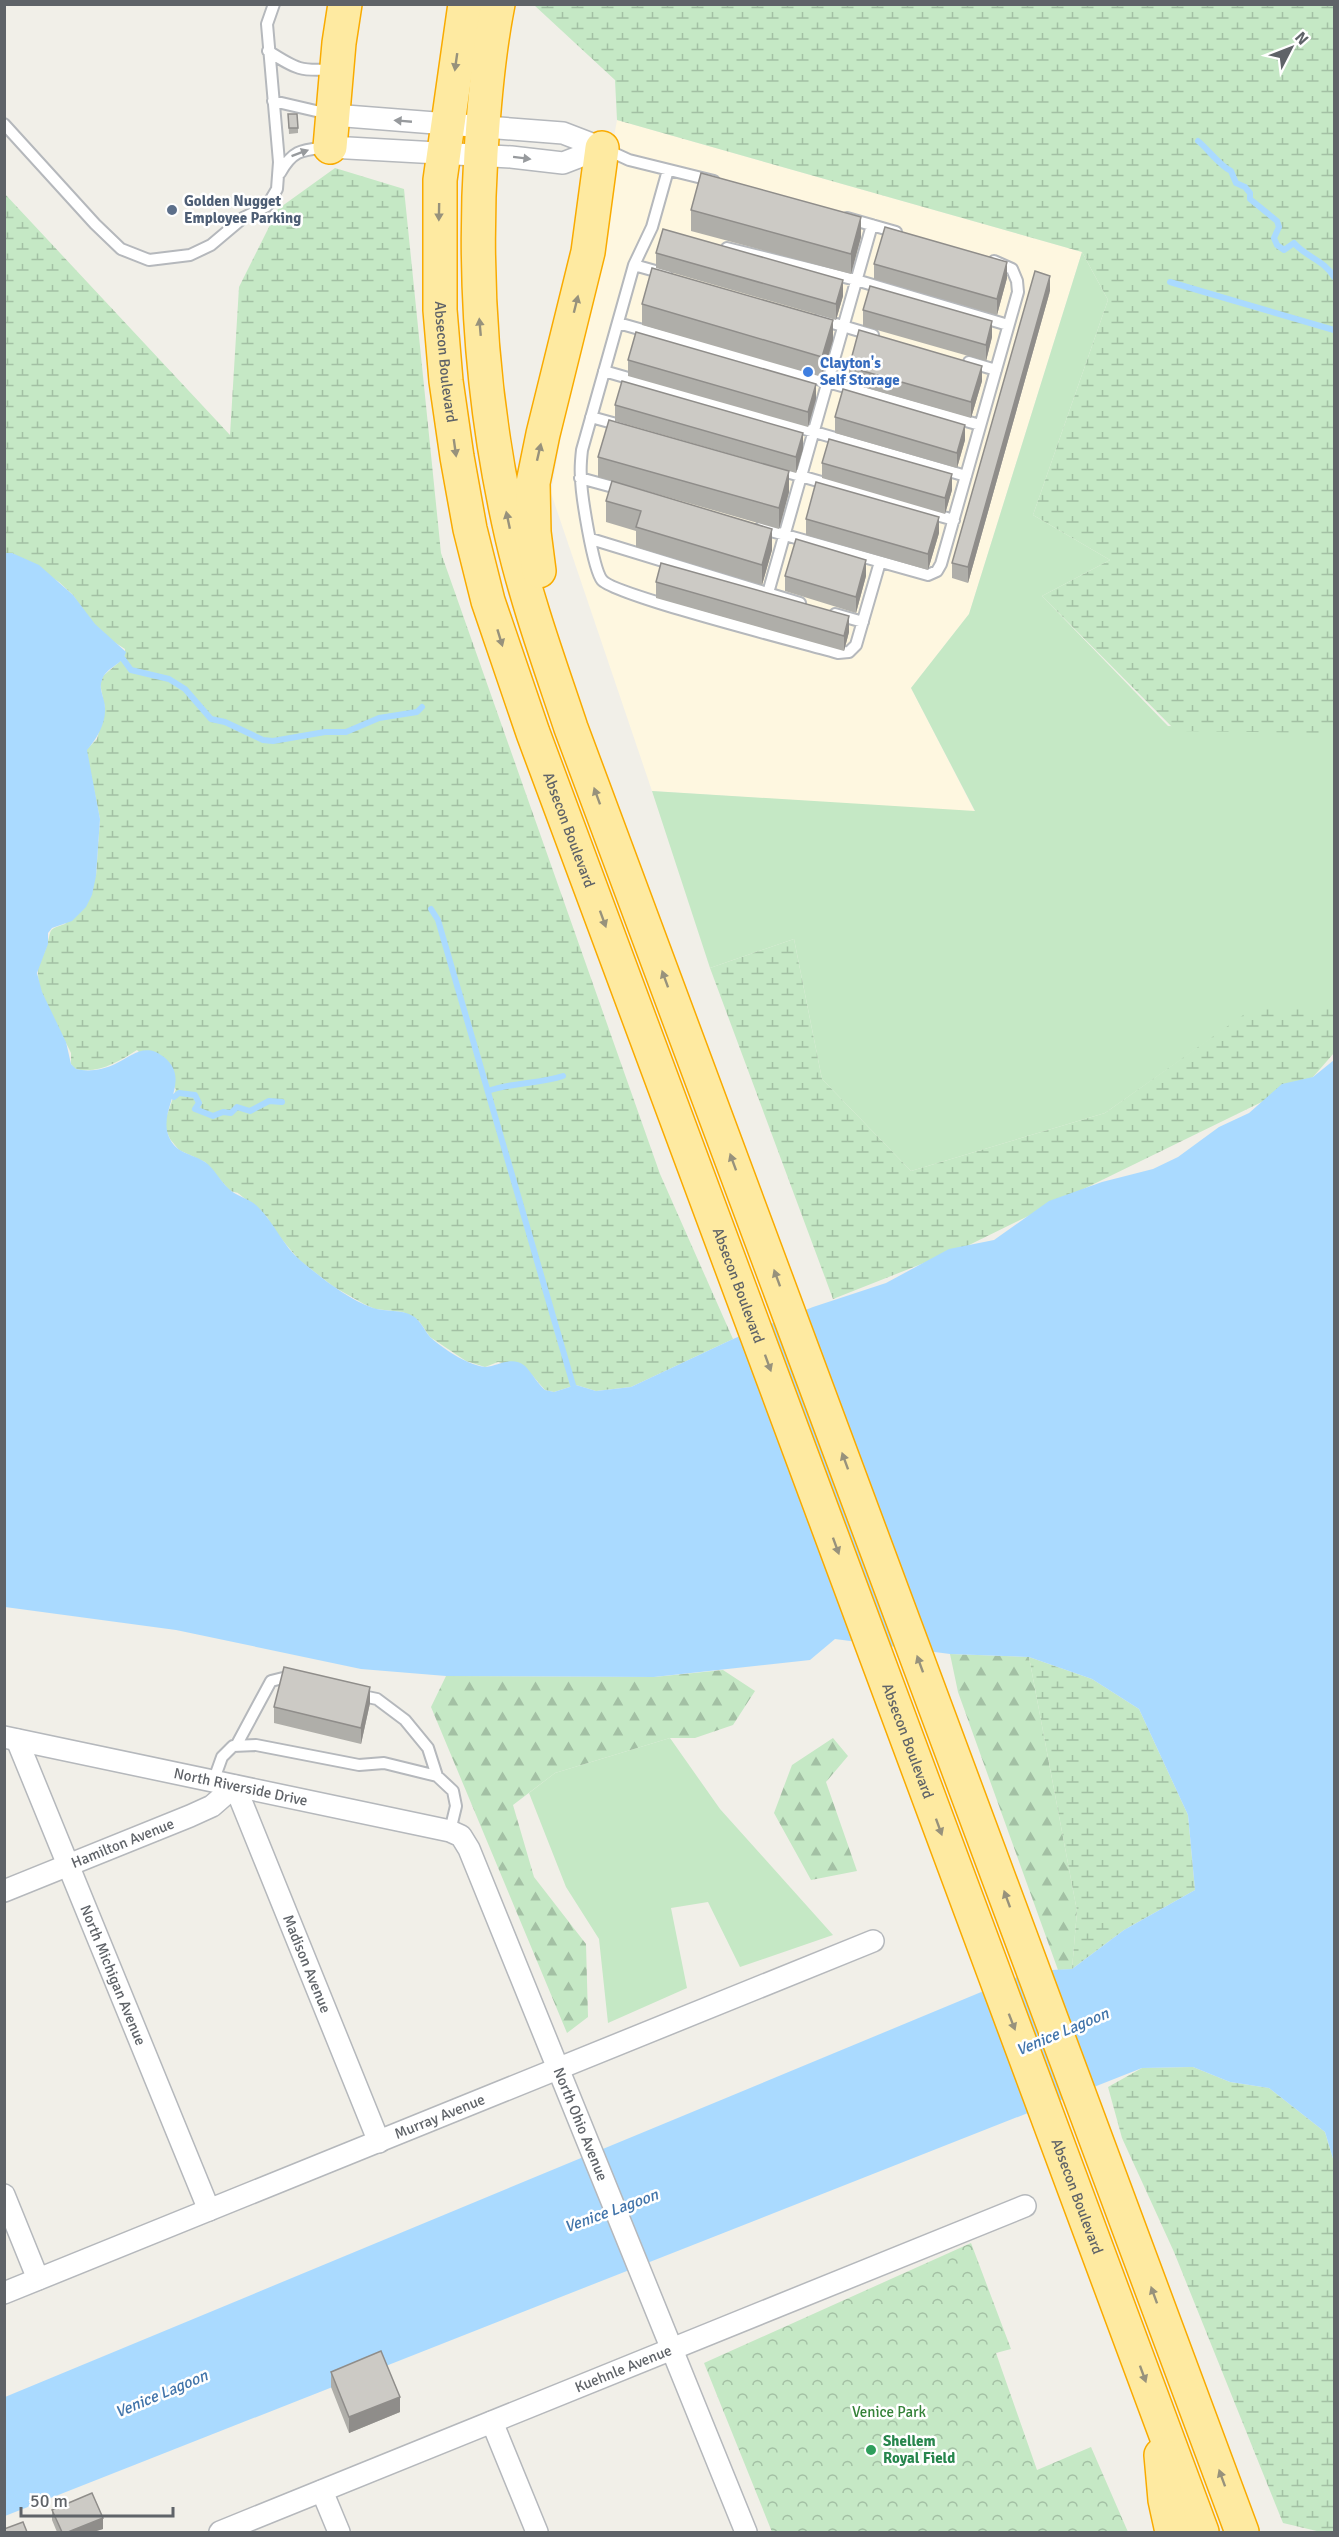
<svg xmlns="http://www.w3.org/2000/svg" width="1339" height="2537" font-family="Signika,sans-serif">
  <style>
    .commercial { fill: #fef7e0 }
    .green { fill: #c5e8c5 }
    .forest { fill: url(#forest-firs) }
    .wetland { fill: url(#wetland-marsh) }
    .park { fill: url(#park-crowns) }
    .water { fill: #aadaff }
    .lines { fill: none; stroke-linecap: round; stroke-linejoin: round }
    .stream { stroke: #aadaff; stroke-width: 6 }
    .service-casing { stroke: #b5b8bc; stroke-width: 14 }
    .minor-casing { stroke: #b5b8bc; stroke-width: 24 }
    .trunk-casing { stroke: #f9ab00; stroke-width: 36 }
    .service { stroke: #fff; stroke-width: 10 }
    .minor { stroke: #fff; stroke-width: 21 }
    .trunk { stroke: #feeaa1; stroke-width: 33 }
    .wall { fill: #afaea9 }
    .shaded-wall { fill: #8f8d8a }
    .building { fill: #cccac5; stroke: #8f8d8a; stroke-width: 1.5 }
    .oneway { fill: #97927c }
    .oneway2 { fill: #979a9d }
    .service-dot { fill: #5c6f8a; stroke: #fff; stroke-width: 2 }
    .shop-dot { fill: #3f7fe0; stroke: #fff; stroke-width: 2 }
    .leisure-dot { fill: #2e9e5b; stroke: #fff; stroke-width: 2 }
    .labels { text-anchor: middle; stroke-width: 5; stroke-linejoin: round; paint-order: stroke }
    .service-label { font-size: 15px; font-weight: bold; fill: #4e5e75; stroke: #fff; text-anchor: start }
    .street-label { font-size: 15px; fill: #5f6368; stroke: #fff }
    .shop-label { font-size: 15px; font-weight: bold; fill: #366cbe; stroke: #fff; text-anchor: start }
    .park-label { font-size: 15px; fill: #348238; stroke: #fff }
    .leisure-label { font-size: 15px; font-weight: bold; fill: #27864d; stroke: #fff; text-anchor: start }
    .water-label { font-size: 16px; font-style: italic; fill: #4174aa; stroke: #fff }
  </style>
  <defs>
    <pattern id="forest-firs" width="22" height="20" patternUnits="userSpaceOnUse" patternTransform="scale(1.5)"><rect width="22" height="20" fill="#c5e8c5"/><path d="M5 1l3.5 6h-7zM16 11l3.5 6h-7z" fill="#a3c0a4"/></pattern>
    <pattern id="wetland-marsh" width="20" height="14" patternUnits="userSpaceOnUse" patternTransform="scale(1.5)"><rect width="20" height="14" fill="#c5e8c5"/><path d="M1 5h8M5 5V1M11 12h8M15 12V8" fill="none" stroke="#a3c0a4"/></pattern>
    <pattern id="park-crowns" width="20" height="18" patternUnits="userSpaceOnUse" patternTransform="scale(1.5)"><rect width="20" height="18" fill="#c5e8c5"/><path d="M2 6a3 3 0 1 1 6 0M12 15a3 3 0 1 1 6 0" fill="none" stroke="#a3c0a4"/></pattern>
  </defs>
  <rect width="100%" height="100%" fill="#f1efe8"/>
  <path class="commercial" d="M617,120L1082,252L969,614L911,688L975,812L652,791L551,493Z"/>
  <path class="green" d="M1082,252L1108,300L1033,515L1110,560L1042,596L1168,726L1334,732V1006L1256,1007L1105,1113L911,1171L822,1079L794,939L710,968L652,791L975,811L911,688L969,614Z
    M670,1738L720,1809L833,1935L740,1967L708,1902L671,1908L687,1988L608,2023L599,1939L566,1887L529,1793L555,1773Z"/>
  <path class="forest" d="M950,1654L1029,1657L1077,1911L1072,1969L1058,1970L958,1692Z
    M723,1670L755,1691L733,1725L695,1738H670L555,1773L513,1805L534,1877L586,1944L588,2017L567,2033L431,1707L446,1676L654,1677Z
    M833,1738L848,1756L826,1782L857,1871L811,1880L774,1813L792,1765Z"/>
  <path class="wetland" d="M534,5H1334V733L1176,731L1042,596L1110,560L1033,515L1108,300L1082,252L617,120L615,80Z
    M335,168L404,189L441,553L660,1174L733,1339L631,1387L596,1391L576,1385L554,1392L545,1390L525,1367L498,1362L485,1367L466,1361L430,1337L419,1321L403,1312L375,1309L364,1304L334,1287L299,1260L275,1231L267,1217L238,1193L230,1191L205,1162L179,1150L170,1139L165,1127L166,1118L176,1089L137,1050C118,1062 99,1074 75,1069L71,1064V1053C61,1031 37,996 38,972C38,962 45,954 47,945C52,929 47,930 65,924L96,876L100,819L86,750L97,739L105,708L100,684L103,676L124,658L125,649L111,640L89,619L73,595L59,582L12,553H5L4,193L230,435L239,287L278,209Z
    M794,939L822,1079L911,1171L1105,1113L1256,1006H1334V1053L1313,1077L967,1246L833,1299L710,968Z
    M1029,1657L1092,1679L1139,1709L1188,1815L1195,1890L1124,1930L1072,1969L1077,1911Z
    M1193,2067L1230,2082L1269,2088L1325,2132L1334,2162V2532H1321L1283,2523L1174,2252L1122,2138L1108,2087L1142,2068Z"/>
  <path class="park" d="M971,2243L1011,2349L996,2353L1037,2470L1091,2447L1128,2532H772L704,2363Z"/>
  <path class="water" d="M4,553H12L39,565L73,595L95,624L126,652C123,665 106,667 102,680C98,689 105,698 105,708C106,723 97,739 87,750L100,819L96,876L92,895L86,907L72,921L52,928L48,933V944L37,973L42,992L66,1042L71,1064L76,1069C88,1072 103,1070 115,1064C133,1055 145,1042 164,1057C193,1081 157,1109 169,1137C176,1154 191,1153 205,1162C214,1168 220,1181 229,1189C237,1197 250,1198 259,1208C275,1224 283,1246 301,1261C322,1278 347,1299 373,1308C386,1312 401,1309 413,1316C421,1321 424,1330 430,1337C440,1346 456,1357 468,1362C473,1364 481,1367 486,1367C498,1366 512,1355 525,1366C532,1373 537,1383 545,1390L554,1392L576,1385L596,1391L631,1387L733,1339L813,1307L886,1283L949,1249L994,1240L1049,1201L1102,1182L1153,1169L1178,1157L1219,1127L1249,1113L1282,1084L1313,1077L1334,1060V2162L1325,2132L1269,2088L1230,2082L1193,2067L1142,2068L5,2516V2397L1032,1971L1072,1969L1124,1930L1195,1890L1188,1815L1139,1709L1092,1679L1029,1657L950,1654L835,1639L810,1660L654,1677L446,1676L361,1669L176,1630L5,1607Z"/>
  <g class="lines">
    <path class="stream" d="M1198,141C1208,149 1220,166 1231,171L1236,183L1245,187L1250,193V199L1277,221L1279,227L1274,238L1277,245L1284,250L1294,243C1306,257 1325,261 1334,277
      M1170,282L1334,330
      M123,659L131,670L169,679L185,689L211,719L225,722L263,740L273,741L325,732H346L379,718L417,712L422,707
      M431,909L438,920L573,1385
      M488,1091C512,1082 539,1084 563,1076
      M174,1097L179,1093L195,1095L199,1103L195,1109L213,1116L223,1112L231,1113L237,1107L250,1111L269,1101L282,1102"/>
    <g class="service-casing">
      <path id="service" d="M268,51C296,69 301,72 334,69
        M273,101L329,114
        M4,124L95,224L121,249L149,260L190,255L211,245L243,218L267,206L277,189L279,162L267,24L274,4
        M605,149L629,160L714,181
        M668,170L652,227L634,265L582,450C581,459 580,468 581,477C581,494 593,569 602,580C613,595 807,644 838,653L849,652L856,645L880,562
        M280,173C293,149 303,150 328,147
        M847,218L896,232
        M727,248L856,280L1008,325
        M634,265L666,274
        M819,319L873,335
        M618,323L980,425
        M969,362L996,370
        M604,371L966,476
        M591,417L620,425
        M776,469L954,520
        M580,478L624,490
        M760,528L928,575L937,571L941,564L1018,292L1017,281L1012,269L994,261
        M591,539L800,603
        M768,593L872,225
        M835,614L863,622
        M358,1695L377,1699L405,1720L428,1748L437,1776
        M236,1746L271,1681L283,1678L295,1681
        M213,1782L222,1757L233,1746L256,1745L359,1765L384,1763L437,1776L453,1791L456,1806L450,1831"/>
    </g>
    <g class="minor-casing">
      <g id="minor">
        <path d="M333,115L563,133L602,148"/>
        <path d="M330,147L511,157L563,163L602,148"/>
        <path id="s1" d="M4,1737L450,1831L461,1836L469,1849L746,2532"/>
        <path id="s2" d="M17,1740L209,2210"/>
        <path id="s3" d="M4,1891L190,1816L212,1806L235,1786L379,2142"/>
        <path d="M4,2195L38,2279"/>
        <path id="s4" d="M4,2293L873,1941"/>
        <path d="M492,2422L537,2532"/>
        <path d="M322,2491L339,2532"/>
        <path id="s5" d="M220,2532L1025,2206"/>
      </g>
    </g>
    <g class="trunk-casing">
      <g id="trunk">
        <path id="s6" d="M465,4L440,180V310L446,381L457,457L470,529L488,601L533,733L1202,2532"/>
        <path d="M498,4C488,54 484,103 481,153C473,282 483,411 512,537C527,602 550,665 571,728L1242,2532"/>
        <path d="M330,147L339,43L345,4"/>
        <path d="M539,571L534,532L533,483L543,434L588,252L602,148"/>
        <path d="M1161,2455L1165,2500L1172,2532"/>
      </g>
    </g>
    <use href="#service" class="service"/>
    <use href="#minor" class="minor"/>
    <use href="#trunk" class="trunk"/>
  </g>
  <path class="wall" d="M288,114L298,128V133L289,134Z
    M691,210L861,237L851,274L691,231Z
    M656,253L843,296L836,320L656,268Z
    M874,264L1007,278L997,315L874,279Z
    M1050,291L968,583L952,578V563Z
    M642,304L833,340L822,377L642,325Z
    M863,310L992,337L986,361L863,326Z
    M628,360L816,399L808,427L628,376Z
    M849,367L982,381L971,418L849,383Z
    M615,405L803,449L796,473L615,421Z
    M835,417L965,440L957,468L835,433Z
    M598,457L789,492L779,529L622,484L772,550L762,585L636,547V531L606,522V501L612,481L598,477Z
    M822,463L952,490L945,514L822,478Z
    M806,519L939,533L928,570L806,535Z
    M785,576H866L856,613L785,591Z
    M656,582L849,632L844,651L656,598Z
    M370,1703L361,1744L274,1723V1707Z
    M331,2372L400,2412L349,2433L331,2387Z
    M52,2510L103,2529L93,2532H57L52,2520Z"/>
  <path class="shaded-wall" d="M861,217V237L851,274V254Z
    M1007,262V278L997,315V299Z
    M1050,276V291L968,583V567Z
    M843,280V296L836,320V304Z
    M833,320V340L822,377V357Z
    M992,321V337L986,361V345Z
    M982,366V381L971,418V402Z
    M816,384V399L808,427V412Z
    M965,425V440L957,468V453Z
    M803,433V449L796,473V457Z
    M789,471V492L779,529V508Z
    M952,474V490L945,514V498Z
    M939,517V533L928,570V554Z
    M772,529V550L762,585V565Z
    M866,560V576L856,613V597Z
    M849,616V632L844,651V636Z
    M370,1687V1703L361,1744V1728Z
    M400,2397V2412L349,2433V2417Z
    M103,2518V2529L93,2532H68Z"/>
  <path class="building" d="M288,114H297L298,128H289Z
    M701,173L861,217L851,254L691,210Z
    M885,227L1007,262L997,299L874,264Z
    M663,229L843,280L836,304L656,253Z
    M652,268L833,320L822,357L642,304Z
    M1035,271L1050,276L968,567L952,563Z
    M870,286L992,321L986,345L863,310Z
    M859,330L982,366L971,402L849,367Z
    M636,332L816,384L808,412L628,360Z
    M622,381L803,433L796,457L615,405Z
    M843,389L965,425L957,453L835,417Z
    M609,420L789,471L779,508L598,457Z
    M829,439L952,474L945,498L822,463Z
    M612,481L772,529L762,565L636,527L641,511L606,501Z
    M816,482L939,517L928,554L806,519Z
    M796,539L866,560L856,597L785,576Z
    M661,563L849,616L844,636L656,582Z
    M284,1667L370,1687L361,1728L274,1707Z
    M381,2351L400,2397L349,2417L331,2372Z
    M92,2493L103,2518L68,2532H62L52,2510Z
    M23,2522L27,2532H4V2529Z"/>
  <defs><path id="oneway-solid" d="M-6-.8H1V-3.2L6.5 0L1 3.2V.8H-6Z" transform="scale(1.5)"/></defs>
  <g class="oneway">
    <use href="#oneway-solid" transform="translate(456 62) rotate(98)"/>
    <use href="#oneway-solid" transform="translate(439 212) rotate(91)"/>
    <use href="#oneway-solid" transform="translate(576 304) rotate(-76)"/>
    <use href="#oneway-solid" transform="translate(480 327) rotate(-95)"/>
    <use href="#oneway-solid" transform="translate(455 448) rotate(82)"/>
    <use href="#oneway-solid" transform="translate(539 452) rotate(-77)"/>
    <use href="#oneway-solid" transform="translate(508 520) rotate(-102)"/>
    <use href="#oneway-solid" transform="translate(500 638) rotate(73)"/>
    <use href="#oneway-solid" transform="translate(597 796) rotate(-110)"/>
    <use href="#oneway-solid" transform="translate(603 919) rotate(70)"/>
    <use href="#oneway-solid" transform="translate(665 979) rotate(-110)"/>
    <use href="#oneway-solid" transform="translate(733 1162) rotate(-110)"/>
    <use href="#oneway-solid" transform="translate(777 1278) rotate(-110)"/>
    <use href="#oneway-solid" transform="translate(768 1363) rotate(70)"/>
    <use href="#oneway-solid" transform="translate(845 1461) rotate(-110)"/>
    <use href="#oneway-solid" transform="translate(836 1546) rotate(70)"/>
    <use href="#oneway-solid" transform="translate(920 1664) rotate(-110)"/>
    <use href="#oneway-solid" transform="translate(939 1827) rotate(70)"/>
    <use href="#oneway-solid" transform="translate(1007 1899) rotate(-110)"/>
    <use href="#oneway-solid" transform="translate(1012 2022) rotate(69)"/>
    <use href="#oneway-solid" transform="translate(1154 2295) rotate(-110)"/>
    <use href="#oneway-solid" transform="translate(1143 2374) rotate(70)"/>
    <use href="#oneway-solid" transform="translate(1222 2478) rotate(-110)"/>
  </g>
  <g class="oneway2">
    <use href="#oneway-solid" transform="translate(403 121) rotate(-175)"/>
    <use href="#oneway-solid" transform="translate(300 153) rotate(-20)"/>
    <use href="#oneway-solid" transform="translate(522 158) rotate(7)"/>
  </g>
  <circle class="service-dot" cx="172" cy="210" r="6"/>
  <circle class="shop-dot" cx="808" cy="372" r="6"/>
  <circle class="leisure-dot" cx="871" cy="2450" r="6"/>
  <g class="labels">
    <g class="service-label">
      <text x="184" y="206">Golden Nugget<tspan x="184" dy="17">Employee Parking</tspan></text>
    </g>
    <g class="street-label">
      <text dy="5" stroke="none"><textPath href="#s6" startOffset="360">Absecon Boulevard</textPath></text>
      <text dy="5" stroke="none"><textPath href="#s6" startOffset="846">Absecon Boulevard</textPath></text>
      <text dy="5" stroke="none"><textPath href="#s6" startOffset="1332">Absecon Boulevard</textPath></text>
      <text dy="5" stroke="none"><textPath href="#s6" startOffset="1818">Absecon Boulevard</textPath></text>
      <text dy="5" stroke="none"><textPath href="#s1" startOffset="242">North Riverside Drive</textPath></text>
      <text dy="5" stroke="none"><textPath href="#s3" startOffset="128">Hamilton Avenue</textPath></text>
      <text dy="5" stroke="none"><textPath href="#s3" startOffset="447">Madison Avenue</textPath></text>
      <text dy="5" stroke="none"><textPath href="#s2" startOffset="254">North Michigan Avenue</textPath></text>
      <text dy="5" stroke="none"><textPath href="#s4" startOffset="470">Murray Avenue</textPath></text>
      <text dy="5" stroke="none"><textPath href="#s1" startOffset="780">North Ohio Avenue</textPath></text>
      <text dy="5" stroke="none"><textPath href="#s6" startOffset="2304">Absecon Boulevard</textPath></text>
      <text dy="5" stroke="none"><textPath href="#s5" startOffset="435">Kuehnle Avenue</textPath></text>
    </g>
    <g class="shop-label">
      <text x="820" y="368">Clayton's<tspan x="820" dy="17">Self Storage</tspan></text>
    </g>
    <g class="park-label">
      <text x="889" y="2417">Venice Park</text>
    </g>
    <g class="leisure-label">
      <text x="883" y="2446">Shellem<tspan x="883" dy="17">Royal Field</tspan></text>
    </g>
    <g class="water-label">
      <text transform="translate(1062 2031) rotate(-23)" y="6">Venice Lagoon</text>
      <text transform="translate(611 2210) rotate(-20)" y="6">Venice Lagoon</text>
      <text transform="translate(161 2393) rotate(-23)" y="6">Venice Lagoon</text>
    </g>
  </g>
  <rect width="1339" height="2537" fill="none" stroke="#5f6368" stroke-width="12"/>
  <g transform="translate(1291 48) rotate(48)" stroke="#ffffff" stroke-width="4.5" paint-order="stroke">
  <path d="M0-4.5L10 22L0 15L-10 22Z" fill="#5f6368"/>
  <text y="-9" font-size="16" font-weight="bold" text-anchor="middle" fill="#5f6368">N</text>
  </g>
  <path d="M21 2507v9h152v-9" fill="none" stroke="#5f6368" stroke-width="3"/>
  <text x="30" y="2507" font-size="18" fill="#5f6368" stroke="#ffffff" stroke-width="4.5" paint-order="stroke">50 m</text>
</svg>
